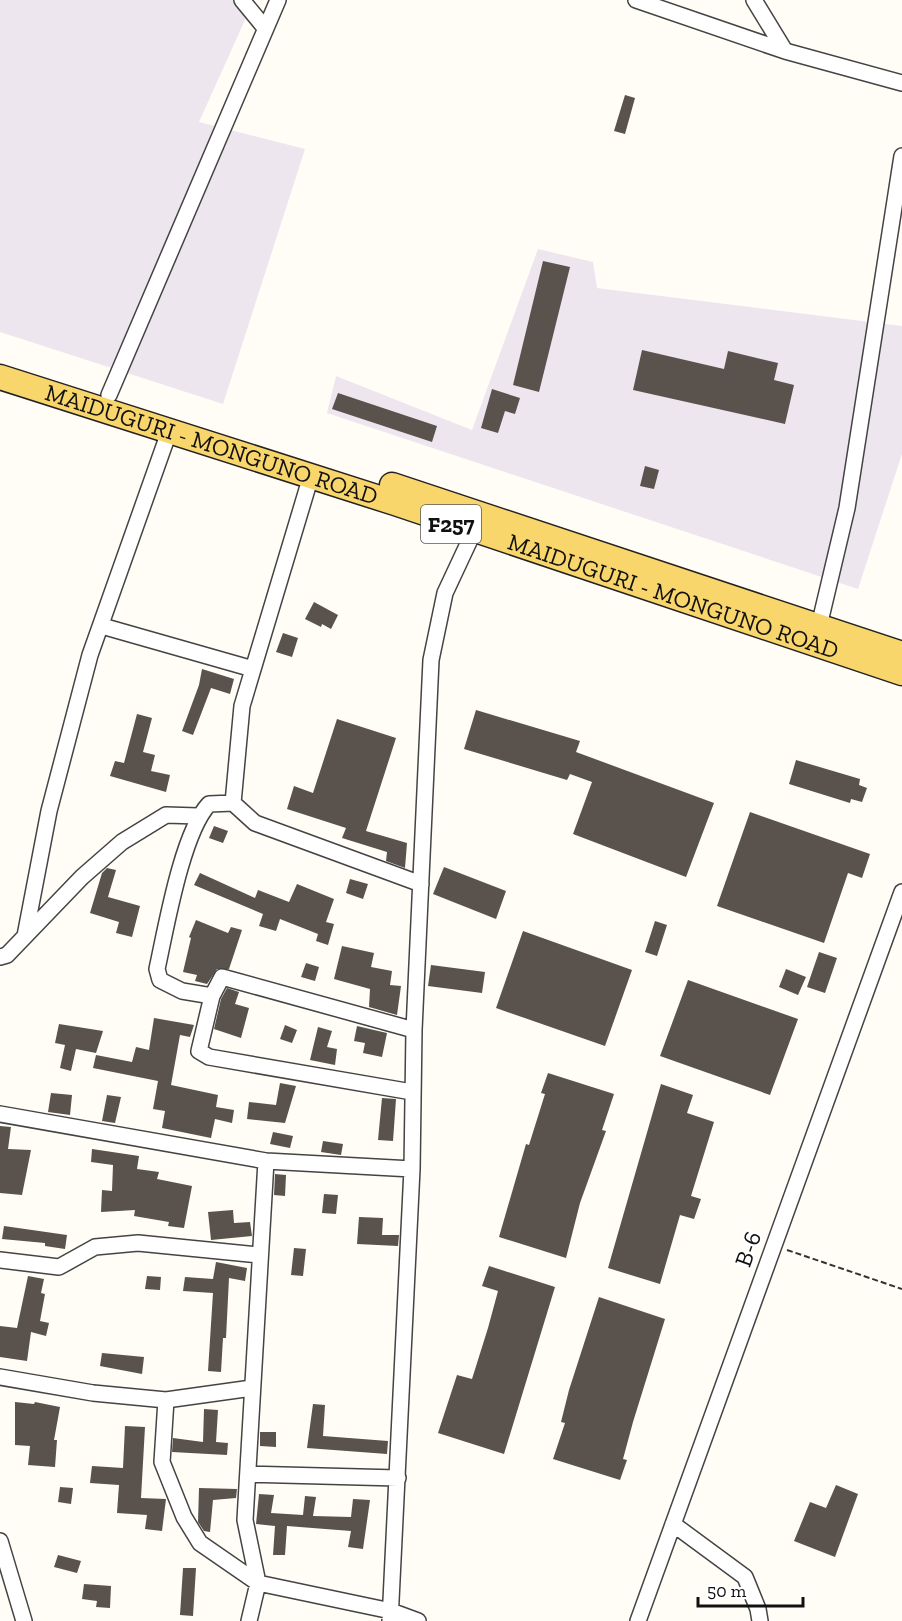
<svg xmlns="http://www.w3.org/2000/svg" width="902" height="1621" font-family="'Zilla Slab',serif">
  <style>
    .industrial { fill: #eee6ef }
    .building { fill: #5a524d }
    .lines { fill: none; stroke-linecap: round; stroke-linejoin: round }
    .street-casing { stroke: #444; stroke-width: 18 }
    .primary-casing { stroke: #222; stroke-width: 27 }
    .path { stroke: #333; stroke-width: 2; stroke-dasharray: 6 3; stroke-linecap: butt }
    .street { stroke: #fff; stroke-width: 15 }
    .primary { stroke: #f9d66b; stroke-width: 24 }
    .labels { text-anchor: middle; stroke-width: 6; stroke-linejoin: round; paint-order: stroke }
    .shield { fill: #fff; stroke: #585858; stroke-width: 1.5 }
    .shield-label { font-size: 22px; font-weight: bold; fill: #111 }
    .street-label { font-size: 24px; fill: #111; stroke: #fff }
  </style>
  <rect width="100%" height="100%" fill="#fffdf5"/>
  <path class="industrial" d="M0,0H254L199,122L305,149L223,404L0,332Z
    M538,249L593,262L597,288L902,326V454L858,589L327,413L336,376L472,430Z"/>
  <path class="building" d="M625,95L635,98L625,134L614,131Z
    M543,261L570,267L539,392L513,385Z
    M642,350L724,369L728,351L778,363L774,380L794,385L785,424L633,390Z
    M492,389L520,398L515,414L505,411L498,433L481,428Z
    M338,393L437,426L432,442L332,409Z
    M645,466L659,470L654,489L640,486Z
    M314,602L338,615L331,629L322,624L321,627L305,619Z
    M283,633L298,638L292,657L276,652Z
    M202,669L234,679L230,694L211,688L193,735L182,731L199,685Z
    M476,710L580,741L576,752L714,803L686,877L573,834L592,782L570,774L567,780L464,749Z
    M137,714L152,718L143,752L155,755L151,771L170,775L166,792L110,776L115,761L124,763Z
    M337,719L396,738L366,831L407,843L405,868L386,861L387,852L342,838L346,828L287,809L294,786L313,793Z
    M796,760L860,779L859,785L867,788L862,802L851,799L850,803L789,784Z
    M750,812L870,854L862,878L848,873L824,943L717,906Z
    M214,826L228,831L223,843L209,838Z
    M444,867L506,891L496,919L433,894Z
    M107,868L116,870L108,897L140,906L132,937L116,933L119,922L90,913L102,873Z
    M200,873L255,898L258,890L289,902L297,884L334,899L326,922L334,924L328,945L316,941L318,934L280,919L276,931L259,926L263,914L194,885Z
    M350,879L368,884L363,899L346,893Z
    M196,920L228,933L231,927L242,930L229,969H217L207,984L195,981L197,975L183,972L191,938L189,937Z
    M655,921L667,925L657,956L645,952Z
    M523,931L632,970L605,1046L496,1008Z
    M342,946L374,953L371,967L392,971L390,985L401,986L397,1015L369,1007L370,989L334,979Z
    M819,952L837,958L825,993L807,987Z
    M306,963L319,967L315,981L301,977Z
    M431,965L485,972L482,993L428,986Z
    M786,969L806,977L798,995L779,987Z
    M688,980L798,1019L770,1095L660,1056Z
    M227,988L239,992L235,1004L249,1008L241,1038L214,1029L221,999Z
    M154,1018L194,1025L190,1037L180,1035L171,1085L218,1095L216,1107L234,1110L232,1123L215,1119L211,1138L162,1128L165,1111L153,1109L158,1081L93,1068L96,1055L132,1062L136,1047L149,1050Z
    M59,1024L103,1031L96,1053L76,1049L71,1071L60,1068L65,1045L55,1043Z
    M285,1025L297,1030L292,1043L280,1039Z
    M357,1026L387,1033L382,1057L363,1053L365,1043L354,1041Z
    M318,1027L332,1031L327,1047L337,1049L335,1065L310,1060Z
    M548,1073L614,1094L602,1130L606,1131L580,1203L566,1258L499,1237L526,1144L529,1145L545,1094L541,1093Z
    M280,1083L296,1086L285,1123L247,1119L249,1102L276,1105Z
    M661,1084L693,1095L687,1113L714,1122L691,1196L701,1199L694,1219L680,1215L660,1284L608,1268Z
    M51,1093L72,1095L70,1115L48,1112Z
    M107,1095L121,1097L115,1123L102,1121Z
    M382,1098L396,1099L393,1141L378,1140Z
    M0,1126L11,1127L8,1149L31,1150L22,1195L0,1193Z
    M273,1132L293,1136L290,1148L270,1144Z
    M323,1141L343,1144L341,1155L321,1152Z
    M92,1149L139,1156L137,1169L159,1172L157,1179L192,1186L184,1228L168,1226L169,1222L134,1216L135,1210L101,1212L102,1190L112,1191L113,1165L91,1162Z
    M275,1174L286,1175L285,1196L274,1195Z
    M324,1194L338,1195L336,1214L322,1213Z
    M233,1210L234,1223L250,1222L252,1236L211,1240L208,1212Z
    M359,1217L383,1218L382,1235H399L398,1246L357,1244Z
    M4,1226L67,1235L65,1249L45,1246V1243L2,1239Z
    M294,1248L306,1249L303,1276L291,1275Z
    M216,1262L247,1268L245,1281L229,1278L226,1338H223L221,1372L208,1371L213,1293L183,1291L185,1277L213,1279Z
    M489,1266L555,1287L504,1454L438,1433L457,1375L472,1379L488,1328L498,1291L482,1286Z
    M28,1276L44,1279L41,1293L45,1294L40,1321L49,1323L46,1336L31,1332L27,1361L0,1357V1326L17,1328Z
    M147,1276L161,1277L160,1290L145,1289Z
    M599,1297L665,1319L633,1422L623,1459L627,1460L620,1480L553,1459L565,1423L561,1422L569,1390Z
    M102,1353L144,1357L142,1374L100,1366Z
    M15,1402L34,1404L35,1402L60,1407L54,1440H57L55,1467L28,1465L30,1446L15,1445Z
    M313,1404L325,1405L323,1436L388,1441L387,1454L307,1448Z
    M204,1409L218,1410L216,1442L228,1443L227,1455L172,1452L173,1438L203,1442Z
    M125,1426L145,1427L141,1498L166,1499L162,1531L145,1529L147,1515L117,1513L119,1485L90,1483L92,1466L123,1468Z
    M260,1432H276V1447L260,1446Z
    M836,1485L858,1494L835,1557L794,1541L810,1502L826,1508Z
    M60,1487L73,1488L71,1504L58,1502Z
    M199,1488L237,1489L236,1498L213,1500L210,1532L204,1531L198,1522Z
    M259,1494L274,1495L271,1513L303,1515L305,1496L316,1497L313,1516L351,1517L353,1499L370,1500L363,1549L348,1547L351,1531L287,1526L285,1555H273L275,1526L256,1524Z
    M58,1555L81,1561L77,1573L54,1567Z
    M183,1568H196L193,1616L180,1615Z
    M84,1584L111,1586L110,1608L96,1607L97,1601L82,1599Z"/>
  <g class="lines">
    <g class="street-casing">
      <path id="street" d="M242,0L265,28
        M636,0L785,51L902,83
        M754,0L785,51
        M109,395L278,0
        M102,626L253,669
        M819,626L847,508L902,156
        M233,803L242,706L311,476
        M25,936L49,811L90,655L169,432
        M0,957L7,955L82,877L122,842L166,815L198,816
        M212,996L182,991L160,980L157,969C166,928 182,833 209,804L233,803L255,823L421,884
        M412,1092L209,1057L199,1051L212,996L222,977L414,1030
        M0,1114L266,1161L412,1169
        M0,1260L59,1267L95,1247L138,1243L258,1255
        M0,1377L93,1393L166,1400L252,1388
        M166,1400L162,1462L184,1517L200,1543L258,1583L391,1611L418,1621
        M248,1474L398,1478
        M673,1524L745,1577L758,1609L760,1621
        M0,1541L24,1621
        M249,1621L258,1583L245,1520L266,1161
        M390,1621L412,1169L414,1030L431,660L445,593L474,531
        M638,1621L902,892"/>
    </g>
    <g class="primary-casing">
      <g id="primary">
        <path id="s1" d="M0,377L395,503L902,673"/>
        <path d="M392,485L902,654"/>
      </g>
    </g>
    <path class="path" d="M787,1250L902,1289"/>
    <use href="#street" class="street"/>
    <use href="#primary" class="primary"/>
  </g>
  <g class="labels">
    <rect class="shield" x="421" y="505" width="60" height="38" rx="4.5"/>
    <g class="shield-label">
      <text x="451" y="532">F257</text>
    </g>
    <g class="street-label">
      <text dy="8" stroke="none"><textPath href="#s1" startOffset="222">MAIDUGURI - MONGUNO ROAD</textPath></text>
      <text dy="8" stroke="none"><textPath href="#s1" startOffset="708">MAIDUGURI - MONGUNO ROAD</textPath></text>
      <text transform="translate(748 1249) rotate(-70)" y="8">B-6</text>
    </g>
  </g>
  <path d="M698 1597v9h105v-9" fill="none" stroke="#111111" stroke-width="3"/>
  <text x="707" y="1597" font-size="18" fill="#111111" stroke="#ffffff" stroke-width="4.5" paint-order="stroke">50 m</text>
</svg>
